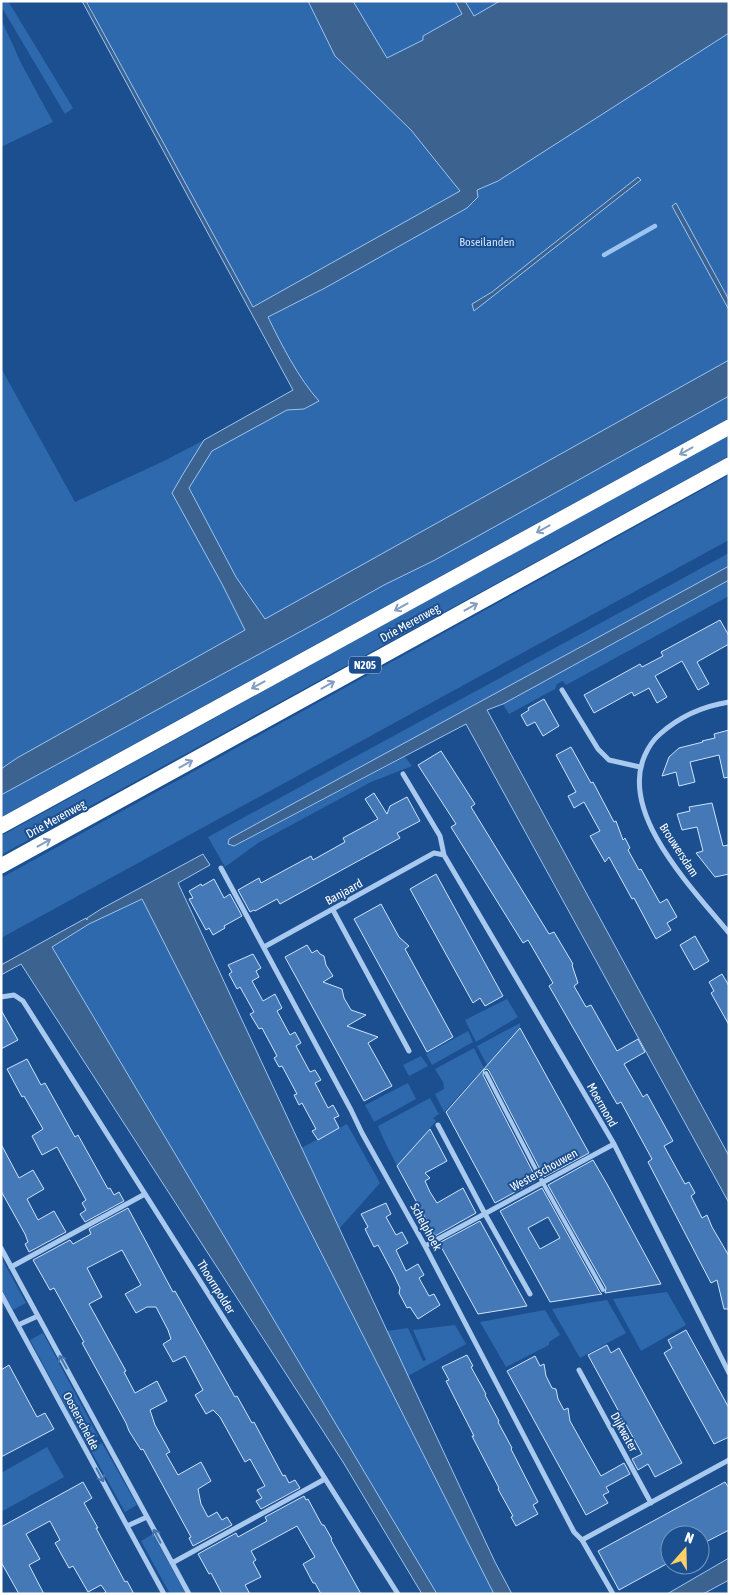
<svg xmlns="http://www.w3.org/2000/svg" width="730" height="1595" font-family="'Asap Condensed',sans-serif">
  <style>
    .green { fill: #2e69ad }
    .water { fill: #3c6290; stroke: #9cc4f0 }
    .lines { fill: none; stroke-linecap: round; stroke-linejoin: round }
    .stream { stroke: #9cc4f0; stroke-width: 4.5 }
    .building { fill: #4478b7; stroke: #cfe3fa; fill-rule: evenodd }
    .lane { stroke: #a9c9ee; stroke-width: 4 }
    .street { stroke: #a9c9ee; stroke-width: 5 }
    .highway { stroke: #fff; stroke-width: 15 }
    .oneway { stroke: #829ec1 }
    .oneway2 { stroke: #4674ac }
    .labels { text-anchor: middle; stroke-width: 4; stroke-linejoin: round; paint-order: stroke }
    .shield { fill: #1b4f8f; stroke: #bbcadd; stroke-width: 1 }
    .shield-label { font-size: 11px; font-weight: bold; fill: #fff }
    .park-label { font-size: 12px; fill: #cfe3fa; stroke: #1b4f8f }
    .street-label { font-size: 12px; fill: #fff; stroke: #1b4f8f }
  </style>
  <rect width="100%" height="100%" fill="#1b4f8f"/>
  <path class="green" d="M1,1H8L73,108L65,114L1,6Z
    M87,1H729V418L1,817V368L75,502L164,461L204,440L293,390L92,16L94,14Z
    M1,19L22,65L53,122L1,147Z
    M729,434V456L1,855V836Z
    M729,475V540L1,938V878Z
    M729,553V566L229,839L228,844L235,846L405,757L412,766L371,782L258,843L225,867L208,837Z
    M729,580V596L566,685L563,681L557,684L555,689L509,714L503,704Z
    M142,898L494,1594H437L52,947L89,924Z
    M507,999L518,1017L476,1042L465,1020Z
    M520,1023V1028L487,1065L477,1046Z
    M468,1031L473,1042L432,1065L426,1054Z
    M474,1048L484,1068L444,1112L435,1094L444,1089L443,1082L435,1069Z
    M421,1056L428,1066L409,1076L403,1065Z
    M408,1083L416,1099L374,1122L365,1105Z
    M430,1098L439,1114L433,1118L436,1121L397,1166L382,1136L378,1126Z
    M347,1124L380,1183L339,1229L301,1148Z
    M1,1257L26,1303L13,1310L1,1289Z
    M667,1292L686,1325L641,1351L613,1299Z
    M607,1300L626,1333L580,1358L552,1309Z
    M545,1310L560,1335L549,1342V1345L506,1367L480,1322Z
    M455,1325L466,1344L408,1376L387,1331L408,1328L423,1361L426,1360L413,1330Z
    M43,1333L98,1436L85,1443L30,1340Z
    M102,1443L137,1505L125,1512L90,1449Z
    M47,1447L64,1477L1,1512V1473Z
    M153,1534L186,1594H170L141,1541Z"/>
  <path class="water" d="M82,1H86L253,307L460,191L411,130L335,56L308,1H353L387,58L423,40V36L462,14L455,1H465L474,16L500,1H729V33L498,181L477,190L478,197L467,208L325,288L268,317C281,344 299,379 319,401L304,409L287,410L212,451L189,488L236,577L265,619L729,360V396L435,560L384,585L329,616L1,795V769L17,758L245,630L222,584L172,493L183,474L204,440L293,390Z
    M638,177L641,180L474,311L472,304L492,292Z
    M676,203L729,300V310L672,206Z
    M729,566V580L503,704L487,710L729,1156V1203L466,724L234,846L228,844L229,839L287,807Z
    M203,854L210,865L178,883L495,1562L512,1594H494L142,899L89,924L52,947L437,1594H422L343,1462L21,964L1,975V965L86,918L87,920V918L101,909Z
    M729,1558V1580L703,1594H667Z"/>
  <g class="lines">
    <path class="stream" d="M604,255L655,226"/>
  </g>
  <path class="building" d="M720,620L729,636V644L697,662L709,684L698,690L682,661L655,676L667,697L657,703L649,688L634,696L632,692L594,713L584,695L640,664L642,667L663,656L661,652Z
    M544,699L559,726L543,736L535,722L527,726L521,715L529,710L528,708Z
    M729,730V777L724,778L719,755L690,762L695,782L679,786L676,772L662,776L669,757L679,748L703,742L702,741L715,738L714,734Z
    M571,747L591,783L593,782L614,822L616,821L623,840L625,838L630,848L628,850L639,870L641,869L660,903L667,899L677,917L667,923L671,930L656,939L634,898L632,899L609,857L605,862L590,836L600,831L584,802L574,808L568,796L576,792L556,755Z
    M441,751L475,804L471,807L549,934L554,932L573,964L572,965L578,983L574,986L586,1007L591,1005L617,1051L638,1039L645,1052L624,1064L643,1097L647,1094L673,1141L664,1146L685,1184L689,1182L695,1193L691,1196L702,1218L707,1215L712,1227L729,1256V1309H724L717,1280L711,1283L648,1162L652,1159L621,1102L617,1104L549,986L553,983L528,940L523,943L451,827L456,824L418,765Z
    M374,793L387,814L390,806L407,797L420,821L397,833L400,838L280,904L277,899L255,911L254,910L250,912L238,890L259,878L261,883L311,856L313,860L345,842L343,838L378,819L365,799Z
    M712,803L723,846L729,845V874L715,877L696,853L703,851L697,827L682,830L677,814L690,811L689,807Z
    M436,874L503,996L485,1006L480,998L473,1003L410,889Z
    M214,879L224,898L230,894L242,916L224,926L225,928L213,935L209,928L206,930L189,899L193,898L189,891L201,884L202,886Z
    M381,904L399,937L409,946L405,949L453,1037L427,1052L354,919Z
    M695,936L709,961L694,970L680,945Z
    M307,945L312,953L317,950L320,954L324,956L326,965L333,976L323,982L342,989L344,998L351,1010L366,1015L347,1026L378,1037L368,1043L392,1086L364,1101L285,957Z
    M253,954L261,968L256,971L259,977L252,981L263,1001L275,994L282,1008L277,1011L290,1035L295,1032L301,1043L296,1046L310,1072L315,1070L321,1080L315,1083L328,1108L333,1105L339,1116L334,1118L339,1128L318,1140L312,1131L316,1129L302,1103L299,1105L294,1095L297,1094L282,1066L279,1067L274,1058L277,1056L262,1028L259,1029L250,1014L254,1012L240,987L237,989L229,974L232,972L228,965Z
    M722,974L729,986V1025L711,993L714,991L709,982Z
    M1,1010L18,1040L1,1049Z
    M520,1028L589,1153L544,1177L489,1071L487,1069L484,1070L483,1075L537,1180L495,1203L446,1112Z
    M27,1059L41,1085L45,1083L75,1137L78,1135L108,1189L110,1188L114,1195L119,1192L124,1201L85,1222L80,1214L86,1210L82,1203L86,1200L57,1147L42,1155L32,1136L43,1129L24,1096L22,1097L7,1069Z
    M430,1129L447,1161L425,1173L430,1178L425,1181L430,1192L437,1203L463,1188L476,1213L435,1236L397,1166Z
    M1,1144L19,1178L33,1170L44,1189L27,1199L38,1220L54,1211L66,1232L29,1252L25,1244L28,1242L25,1234L1,1191Z
    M593,1160L607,1184L661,1284L605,1293L606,1288L548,1185Z
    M542,1188L600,1292L602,1294L550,1302L500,1211ZM548,1217L560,1238L540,1249L528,1228Z
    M386,1203L391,1214L386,1217L396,1235L402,1232L408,1243L396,1250L405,1269L406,1271L418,1264L424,1275L419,1278L429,1296L434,1294L440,1305L418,1319L410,1307L407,1308L399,1293L400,1288L394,1275L378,1245L374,1247L365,1229L368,1227L361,1214Z
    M128,1208L173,1292L175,1291L235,1397L237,1396L252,1423L254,1422L283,1476L285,1475L289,1483L295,1480L300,1488L261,1509L256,1501L262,1498L257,1490L265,1486L250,1459L245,1462L220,1417L213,1410L206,1414L195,1395L203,1390L185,1356L173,1362L163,1344L171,1339L168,1330L156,1307H147L136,1313L125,1294L141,1285L122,1250L87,1268L102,1297L89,1304L126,1371L124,1372L135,1393L157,1381L167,1401L150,1410L155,1425L170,1452L166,1454L178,1475L201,1462L211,1481L198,1489L201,1504L208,1517L217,1512L222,1520L227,1517L232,1525L193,1546L189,1538L191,1537L143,1449L141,1450L129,1431L126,1423L82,1343L84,1342L54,1288L50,1290L33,1260L70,1240L73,1244L91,1234L89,1229Z
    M480,1221L500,1257L527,1306L478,1314L439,1243Z
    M686,1330L729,1408V1437L714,1444L664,1353L672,1348L668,1340Z
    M607,1345L611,1353L619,1348L682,1463L655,1477L648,1464L638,1470L632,1459L642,1454L588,1355Z
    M467,1355L473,1366L471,1367L486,1394L485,1395L499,1421L498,1422L512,1448L511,1449L538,1502L533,1505L538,1514L516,1526L511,1517L513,1516L498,1489L499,1488L472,1436H474L446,1381L449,1380L442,1367Z
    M535,1356L540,1366L544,1364L546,1376L552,1388L556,1389L558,1399L564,1410L568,1408L570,1421L601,1476L624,1463L630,1474L606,1487L609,1492L603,1495L608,1503L586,1515L507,1371Z
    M9,1365L37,1417L45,1413L54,1429L1,1457V1370Z
    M83,1482L92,1498L84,1503L98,1528H96L125,1582L127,1581L134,1594H103L106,1592L101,1585L88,1592L73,1566L69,1568L55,1543L60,1540L50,1521L26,1534L40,1559L29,1565L44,1594H19L1,1562V1527Z
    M725,1482L729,1488V1530L700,1545V1535H670V1562L619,1590L598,1551Z
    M304,1496L306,1500L308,1499L322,1525H324L332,1539L331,1540L361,1594H321L315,1583H313L303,1564L315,1557L297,1526L251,1551L256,1560L253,1562L261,1577L245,1585L250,1594H222L211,1573L209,1574L198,1554L236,1533L238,1537L267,1521L265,1517Z"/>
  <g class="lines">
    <path class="lane" d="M486,1073L543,1183L603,1290"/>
    <path class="street" d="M562,690L598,749L609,760L640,767
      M729,702C704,706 679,717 660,734C653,740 649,746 645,755C618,814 694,890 729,933
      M403,774L440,836L444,855
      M221,868L351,1110L362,1133L425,1246L574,1532L582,1540L613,1594
      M333,910L409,1051
      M264,947L434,853L444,855L614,1144L729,1373
      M1,997L14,995L23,1001L398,1594
      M438,1125L485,1214L530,1294
      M425,1246L614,1144
      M1,1248L189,1594
      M11,1267L145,1194
      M1,1294L164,1594
      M18,1325L38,1316
      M579,1370L651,1503
      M127,1526L147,1517
      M582,1540L729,1460
      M172,1563L325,1479"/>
    <path class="highway" d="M1,826L729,427
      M1,866L729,465"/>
  </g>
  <defs><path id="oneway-shaft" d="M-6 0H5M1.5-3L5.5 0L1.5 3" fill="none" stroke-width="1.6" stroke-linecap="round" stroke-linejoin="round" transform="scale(1.25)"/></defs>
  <g class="oneway">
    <use href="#oneway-shaft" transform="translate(686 451) rotate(151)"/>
    <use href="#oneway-shaft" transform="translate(543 529) rotate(151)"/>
    <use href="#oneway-shaft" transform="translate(401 607) rotate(151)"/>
    <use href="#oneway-shaft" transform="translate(471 607) rotate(-29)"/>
    <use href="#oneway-shaft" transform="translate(258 685) rotate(151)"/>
    <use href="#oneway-shaft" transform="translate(328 685) rotate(-29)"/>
    <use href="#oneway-shaft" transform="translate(186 764) rotate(-29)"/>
    <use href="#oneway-shaft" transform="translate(44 843) rotate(-29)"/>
  </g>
  <g class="oneway2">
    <use href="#oneway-shaft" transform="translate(63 1362) rotate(-119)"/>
    <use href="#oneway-shaft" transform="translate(100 1475) rotate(62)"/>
    <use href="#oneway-shaft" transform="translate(157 1536) rotate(-118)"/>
  </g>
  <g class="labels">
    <rect class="shield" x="349" y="656.5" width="32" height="17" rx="4"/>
    <g class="shield-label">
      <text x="365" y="669">N205</text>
    </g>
    <g class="park-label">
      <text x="487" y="246">Boseilanden</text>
    </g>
    <g class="street-label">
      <text transform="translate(410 623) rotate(-29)" y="4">Drie Merenweg</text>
      <text transform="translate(56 819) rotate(-29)" y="4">Drie Merenweg</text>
      <text transform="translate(679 850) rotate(57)" y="4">Brouwersdam</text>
      <text transform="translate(344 892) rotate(-29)" y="4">Banjaard</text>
      <text transform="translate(602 1105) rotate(60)" y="4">Moermond</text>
      <text transform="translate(544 1170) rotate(-29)" y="4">Westerschouwen</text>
      <text transform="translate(426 1227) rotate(61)" y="4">Schelphoek</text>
      <text transform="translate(216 1287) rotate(58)" y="4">Thoornpolder</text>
      <text transform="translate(81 1421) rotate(62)" y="4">Oosterschelde</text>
      <text transform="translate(624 1432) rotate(61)" y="4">Dijkwater</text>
    </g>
  </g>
  <rect width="730" height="1595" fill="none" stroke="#ffffff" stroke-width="5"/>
  <g transform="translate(685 1550) rotate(20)"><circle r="24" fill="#1b4f8f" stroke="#7695bc"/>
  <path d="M0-4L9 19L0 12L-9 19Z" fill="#ffd166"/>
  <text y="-8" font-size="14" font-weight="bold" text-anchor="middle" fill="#ffffff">N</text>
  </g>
</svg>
